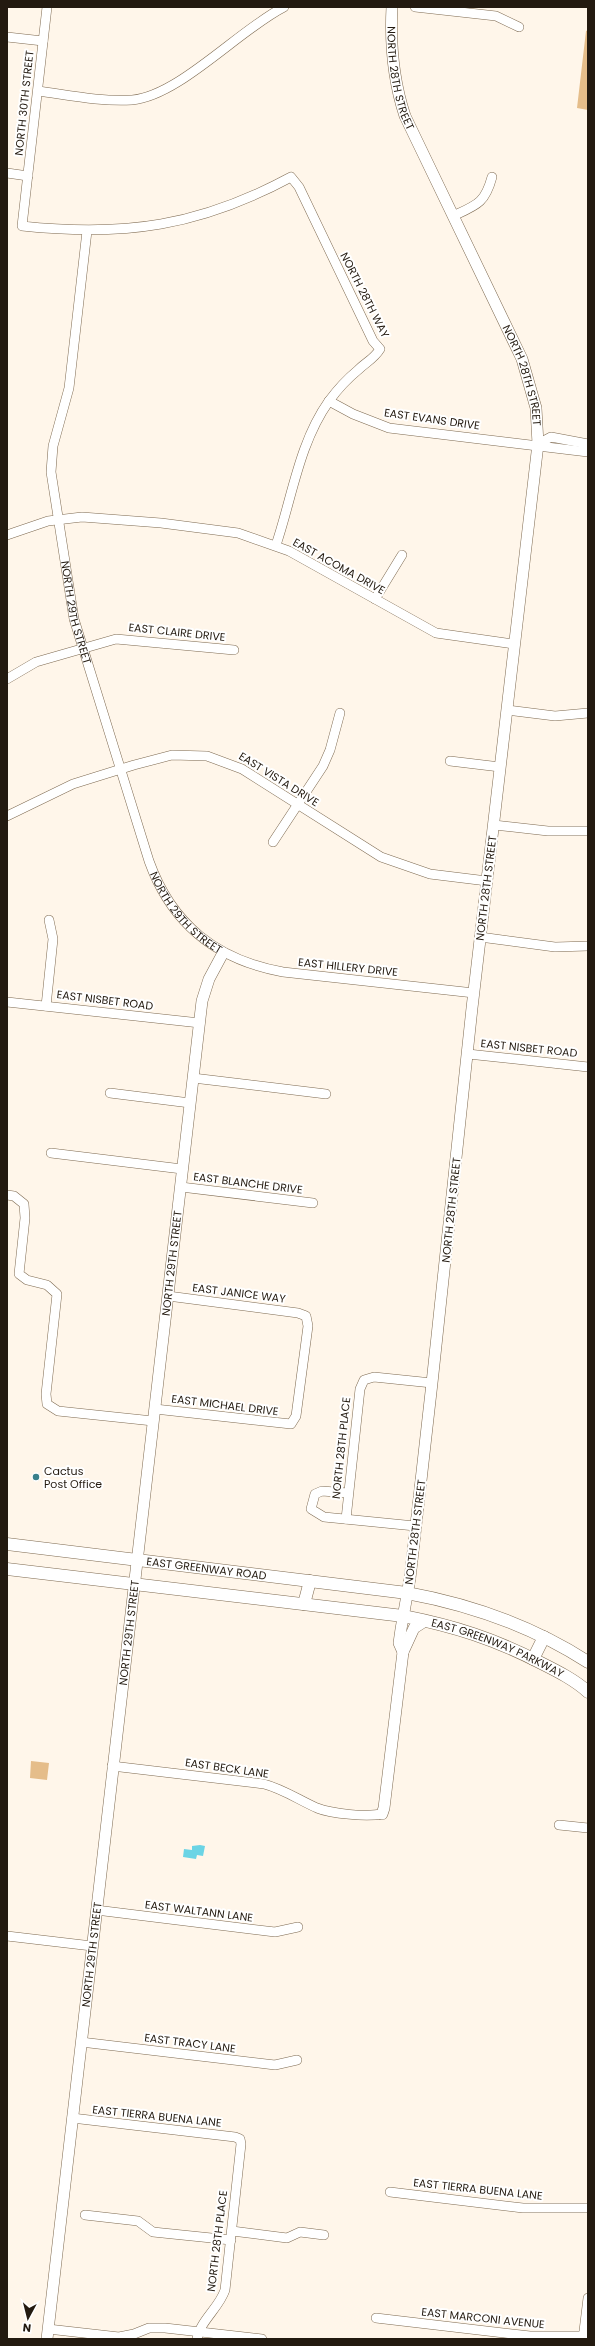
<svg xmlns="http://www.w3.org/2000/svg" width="595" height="2346" font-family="Poppins,sans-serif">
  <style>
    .green { fill: #e5bd8a }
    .water { fill: #6bd4e5 }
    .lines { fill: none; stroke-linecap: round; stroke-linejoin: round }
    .minor-casing { stroke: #7e6a51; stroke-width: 10 }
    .tertiary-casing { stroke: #7e6a51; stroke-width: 12 }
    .secondary-casing { stroke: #7e6a51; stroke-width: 13 }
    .minor { stroke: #fff; stroke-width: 9 }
    .tertiary { stroke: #fff; stroke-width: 11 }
    .secondary { stroke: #fff; stroke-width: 12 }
    .poi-dot { fill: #39808b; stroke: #fff; stroke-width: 1.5 }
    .labels { text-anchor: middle; stroke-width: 4; stroke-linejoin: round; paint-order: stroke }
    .street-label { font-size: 11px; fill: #231a10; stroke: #fff }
    .poi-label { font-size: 11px; fill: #231a10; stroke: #fff; text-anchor: start }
  </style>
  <rect width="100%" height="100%" fill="#fff6ea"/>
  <path class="green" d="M588,30V110L577,108L586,31Z
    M31,1761L49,1763L47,1780L30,1778Z"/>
  <path class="water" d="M200,1845L205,1846L203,1856L197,1855L196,1859L183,1857L184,1849L192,1850V1846Z"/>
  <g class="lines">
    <g class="minor-casing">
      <g id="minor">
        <path d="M47,7L22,226C125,237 200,226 291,177L299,187L373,341L380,349C374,359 366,362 358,370C347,379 337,390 329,401C299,443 292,498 276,545"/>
        <path d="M415,7L496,16L519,27"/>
        <path d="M7,37L43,41"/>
        <path d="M38,91C68,95 101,102 132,100C179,96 240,29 284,7"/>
        <path d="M7,173L28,176"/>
        <path d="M453,216C477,205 485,203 492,177"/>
        <path id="s1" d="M87,231L69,388L53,446L51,472L74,619L149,861C172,925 217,960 283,972L474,993"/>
        <path d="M329,401L353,414L389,428L588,452"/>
        <path d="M538,444L551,437L588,444"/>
        <path d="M7,535L48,521L82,517L161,523L238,533L289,551L436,633L514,644"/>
        <path d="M375,599L402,555"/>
        <path d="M7,679L36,662L116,639L234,650"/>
        <path d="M507,710L555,716L588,713"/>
        <path d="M450,761L500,767"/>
        <path d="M7,816L73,784L134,765L172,755L207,756L242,769L381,857L430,874L487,881"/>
        <path d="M494,825L548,831H588"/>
        <path d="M273,842L323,766L330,750L340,713"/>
        <path d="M480,937L555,947L588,946"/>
        <path d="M7,1002L200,1023"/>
        <path d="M46,1006L53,939L49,920"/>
        <path d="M468,1054L588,1067"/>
        <path d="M193,1078L326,1094"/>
        <path d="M110,1093L190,1103"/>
        <path d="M51,1153L182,1169"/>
        <path d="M181,1187L313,1203"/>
        <path d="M7,1195L14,1196L24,1204L25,1218L19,1274L27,1280L47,1285L57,1294L46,1394L47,1404L58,1411L153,1421"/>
        <path d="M155,1409L291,1424L296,1416L308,1326L306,1316L298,1313L168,1296"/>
        <path d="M348,1493L322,1491L315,1494L311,1509L324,1517L415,1526"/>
        <path d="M346,1519L360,1389L364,1380L374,1377L432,1383"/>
        <path d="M112,1766L264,1784C283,1789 299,1800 317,1808C332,1814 367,1817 382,1814"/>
        <path d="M559,1825L588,1828"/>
        <path d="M96,1910L275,1932L298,1927"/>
        <path d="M7,1936L92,1946"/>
        <path d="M81,2042L275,2065L297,2060"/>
        <path d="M72,2118L235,2137L240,2139L241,2144L225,2290C219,2308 200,2321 197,2339"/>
        <path d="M390,2192L523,2208H588"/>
        <path d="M85,2215L138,2221L153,2232L231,2240"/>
        <path d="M232,2231L287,2238L300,2232L324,2235"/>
        <path d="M376,2318L530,2336H588"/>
        <path d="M48,2329L119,2337L134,2334L149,2328H165L262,2339"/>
        <path d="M583,2339L588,2298"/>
      </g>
    </g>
    <g class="tertiary-casing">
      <g id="tertiary">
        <path id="s2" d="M392,7C390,45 393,80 405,116L522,359L536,408L538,444L472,1008L432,1383L410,1578L401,1629L399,1643L403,1652"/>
        <path d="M382,1814L384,1808L403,1652L414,1628L425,1621"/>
        <path id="s3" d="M47,2339L202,1001L209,979L223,953"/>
      </g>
    </g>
    <g class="secondary-casing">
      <g id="secondary">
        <path id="s4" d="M7,1544L407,1593C473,1605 532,1626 588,1662"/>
        <path id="s5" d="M7,1569L403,1616C454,1626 495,1639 541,1663C557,1671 575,1680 588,1692"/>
        <path d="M304,1604L310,1581"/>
        <path d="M533,1659L544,1637"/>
      </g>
    </g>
    <use href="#minor" class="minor"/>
    <use href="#tertiary" class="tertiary"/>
    <use href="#secondary" class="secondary"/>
  </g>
  <circle class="poi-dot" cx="36" cy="1477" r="4"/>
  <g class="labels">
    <g class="street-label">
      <text dy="4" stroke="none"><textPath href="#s2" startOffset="72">NORTH 28TH STREET</textPath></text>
      <text transform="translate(24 103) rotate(-84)" y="4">NORTH 30TH STREET</text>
      <text transform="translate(365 295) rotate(63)" y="4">NORTH 28TH WAY</text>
      <text dy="4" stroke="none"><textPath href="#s2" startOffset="396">NORTH 28TH STREET</textPath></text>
      <text transform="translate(432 419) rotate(8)" y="4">EAST EVANS DRIVE</text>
      <text transform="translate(339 566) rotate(29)" y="4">EAST ACOMA DRIVE</text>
      <text dy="4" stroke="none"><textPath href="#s1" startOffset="387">NORTH 29TH STREET</textPath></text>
      <text transform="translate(177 632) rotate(6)" y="4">EAST CLAIRE DRIVE</text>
      <text transform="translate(279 779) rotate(32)" y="4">EAST VISTA DRIVE</text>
      <text transform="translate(486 888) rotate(-83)" y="4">NORTH 28TH STREET</text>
      <text dy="4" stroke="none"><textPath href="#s1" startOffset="711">NORTH 29TH STREET</textPath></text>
      <text transform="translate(348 967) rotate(6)" y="4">EAST HILLERY DRIVE</text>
      <text transform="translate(105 1000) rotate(7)" y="4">EAST NISBET ROAD</text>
      <text transform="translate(529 1048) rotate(6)" y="4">EAST NISBET ROAD</text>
      <text transform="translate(248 1183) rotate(7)" y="4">EAST BLANCHE DRIVE</text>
      <text transform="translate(451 1210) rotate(-84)" y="4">NORTH 28TH STREET</text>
      <text dy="4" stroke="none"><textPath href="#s3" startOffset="1083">NORTH 29TH STREET</textPath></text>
      <text transform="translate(239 1293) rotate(7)" y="4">EAST JANICE WAY</text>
      <text transform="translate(225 1405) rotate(7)" y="4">EAST MICHAEL DRIVE</text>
      <text transform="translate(341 1448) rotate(-84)" y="4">NORTH 28TH PLACE</text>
      <text transform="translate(415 1532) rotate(-83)" y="4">NORTH 28TH STREET</text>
      <text dy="4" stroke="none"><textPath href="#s4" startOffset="201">EAST GREENWAY ROAD</textPath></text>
      <text dy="4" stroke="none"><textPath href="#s3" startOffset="711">NORTH 29TH STREET</textPath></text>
      <text dy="4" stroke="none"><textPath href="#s5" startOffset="499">EAST GREENWAY PARKWAY</textPath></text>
      <text transform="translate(227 1768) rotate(8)" y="4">EAST BECK LANE</text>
      <text transform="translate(199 1911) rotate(7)" y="4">EAST WALTANN LANE</text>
      <text dy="4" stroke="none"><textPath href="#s3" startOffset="387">NORTH 29TH STREET</textPath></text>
      <text transform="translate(190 2043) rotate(7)" y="4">EAST TRACY LANE</text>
      <text transform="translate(157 2116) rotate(6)" y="4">EAST TIERRA BUENA LANE</text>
      <text transform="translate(478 2189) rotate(6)" y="4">EAST TIERRA BUENA LANE</text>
      <text transform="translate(217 2241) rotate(-83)" y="4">NORTH 28TH PLACE</text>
      <text transform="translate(483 2318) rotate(6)" y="4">EAST MARCONI AVENUE</text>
    </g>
    <g class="poi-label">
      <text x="44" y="1475">Cactus<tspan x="44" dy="13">Post Office</tspan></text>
    </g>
  </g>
  <rect width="595" height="2346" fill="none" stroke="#231a10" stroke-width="16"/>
  <g transform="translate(28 2318) rotate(187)" stroke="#ffffff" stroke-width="3" paint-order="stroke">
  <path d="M0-3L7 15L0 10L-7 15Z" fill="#231a10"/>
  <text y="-6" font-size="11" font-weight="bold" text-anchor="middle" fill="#231a10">N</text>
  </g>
</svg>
